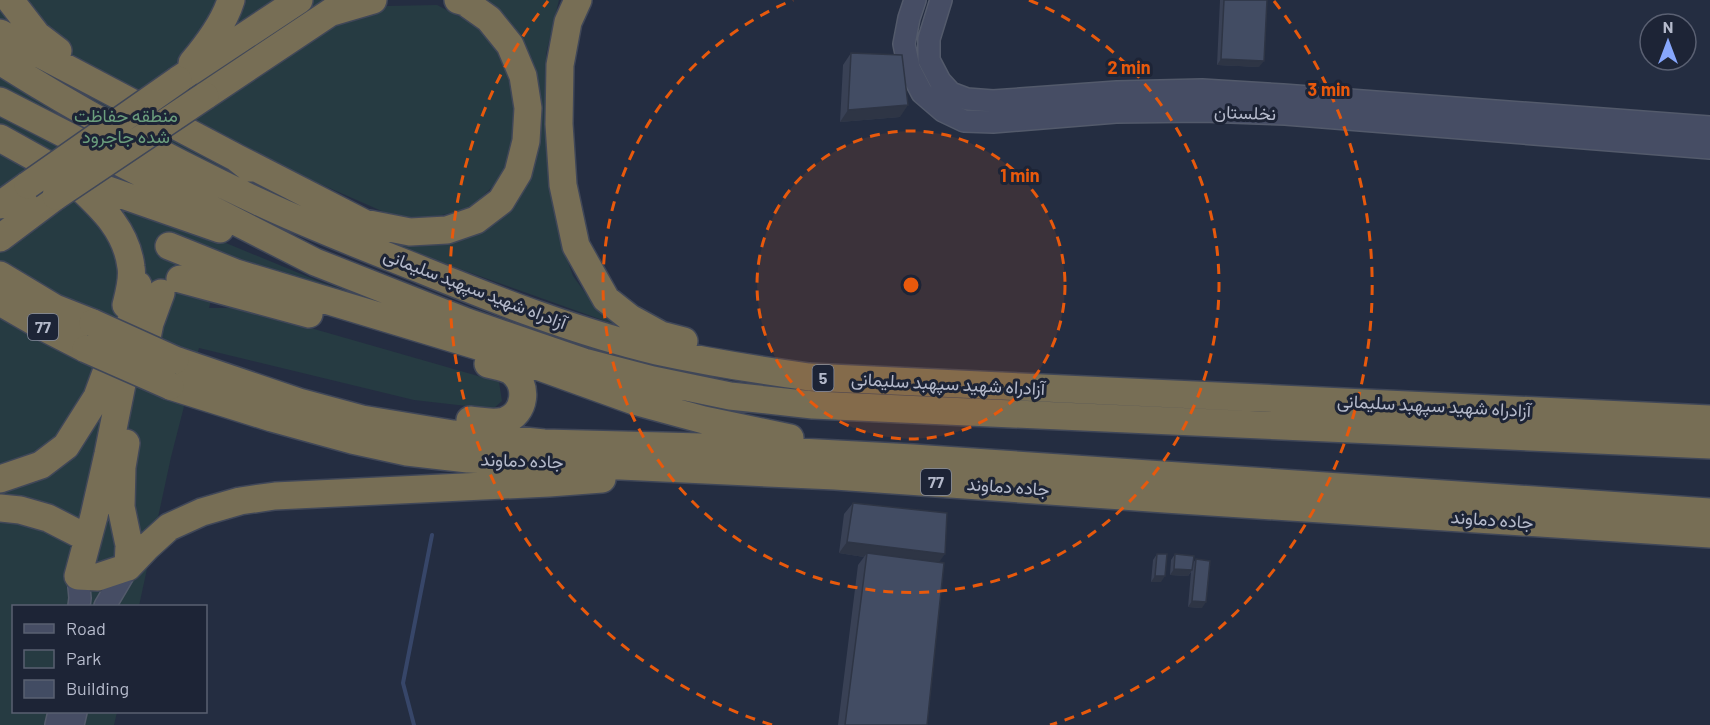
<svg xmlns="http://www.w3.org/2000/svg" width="1710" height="725" font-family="Barlow,Vazirmatn,sans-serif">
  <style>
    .green { fill: #263b42 }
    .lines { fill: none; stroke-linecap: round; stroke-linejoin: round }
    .stream { stroke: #374669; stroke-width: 4 }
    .secondary-casing { stroke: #535a6b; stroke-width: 24 }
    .highway-casing { stroke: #404758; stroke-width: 30 }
    .secondary { stroke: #464d64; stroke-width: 21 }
    .highway { stroke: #776e55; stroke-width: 27 }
    .highway-bridge-casing { stroke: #404758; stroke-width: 30; stroke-linecap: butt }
    .highway-bridge { stroke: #776e55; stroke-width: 27 }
    .wall { fill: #394155 }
    .shaded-wall { fill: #2e3545 }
    .building { fill: #424c63; stroke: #2e3545; stroke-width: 1.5 }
    .ring { fill: none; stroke: #e8590c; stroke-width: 3; stroke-dasharray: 10 8 }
    .labels { text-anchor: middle; stroke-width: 6; stroke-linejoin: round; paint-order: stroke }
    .shield { fill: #1d2436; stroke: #878d9e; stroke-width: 1.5 }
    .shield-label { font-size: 16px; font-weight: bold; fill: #b5bacb }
    .street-label { font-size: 18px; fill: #b5bacb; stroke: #1d2436 }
    .park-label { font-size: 18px; fill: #6a9d7c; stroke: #1d2436 }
    .centre { fill: #e8590c; stroke: #1d2436; stroke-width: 3 }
    .ring-label { font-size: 18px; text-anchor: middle; font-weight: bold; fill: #e8590c; stroke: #1d2436; stroke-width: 6; stroke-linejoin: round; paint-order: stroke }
  </style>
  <rect width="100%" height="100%" fill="#242d41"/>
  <path class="green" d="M0,0H324L280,29L272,62L321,32L387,6L437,5L478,26L502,53L517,111L507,172L471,208L409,223L311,180L250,150L226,243L318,281L471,333L222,258L209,308H241L499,382L502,401L493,409L414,400L199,348L171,457L139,606H14V712H117L114,725H0Z
    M474,0H559L546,54V104L549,185L561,242L573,276L594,305L633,331L373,238L441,244L493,226L513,205L534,92Z"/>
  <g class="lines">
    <path class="stream" d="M414,725L403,683L432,535"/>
    <g class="secondary-casing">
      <path id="secondary" d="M915,0L909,18L904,44L909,68L922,93L943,111L964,121L993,122L1116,112L1203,111L1285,114L1710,148
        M941,0L929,39V60L940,81L951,93L967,99L993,101L1117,92L1202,90L1283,95L1710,127
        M78,576L80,598L79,606
        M105,606L128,567
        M56,725L59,712
        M73,725L76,712"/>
    </g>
    <g class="highway-casing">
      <path id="highway" d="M10,0L37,35L58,51
        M578,0L568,22L560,65L559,124L563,185L576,246L606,299L630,318L661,335L684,341
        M332,12L373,0
        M0,33L235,157L249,168
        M0,61C83,114 170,160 259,202C312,227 367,248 422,270C498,301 577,332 657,351C708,362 758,370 809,377L1710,419
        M192,63C208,44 224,23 231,0
        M178,80L299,0
        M205,96L349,0
        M0,101L315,262L467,322L584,362L653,380L730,396L813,405L1710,445
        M0,138L68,176L220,229
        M235,157L364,223L410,232L447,230L476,220L501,201L518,173L526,141L528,108L523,76L510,45L489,19L465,2L458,0
        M68,176C96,203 126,226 131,267C133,279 129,293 126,305
        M0,205L28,185
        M0,238L56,196
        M169,246L236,273L501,353L634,401L704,420L790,438
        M0,275L55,308L93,323
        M180,279L309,314
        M138,285L126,346L122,384L108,454L94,516L78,576L98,577L128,567L147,547L169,527L202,512L240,501L275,496L549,483L602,479
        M0,302L47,329L86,349
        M175,360L299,402L362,419L453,434L544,443L702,447L913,458L1710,512
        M141,367L150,323L161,293
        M170,386L272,418L352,440L407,452L468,459L835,476L1165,499L1710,534
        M470,420C481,421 493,424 504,421C526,414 529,384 511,371C504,367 495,366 488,364
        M126,443L122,467L121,507L129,545L128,567
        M0,479L41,465L66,446L97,397L115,348
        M0,508L20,510L48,518L87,538"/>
    </g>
    <use href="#secondary" class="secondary"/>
    <use href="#highway" class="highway"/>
    <g class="highway-bridge-casing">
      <path id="highway-bridge" d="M28,185L178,80
        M56,196L205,96
        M93,323L175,360
        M86,349L170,386"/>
    </g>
    <use href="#highway-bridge" class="highway-bridge"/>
  </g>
  <path class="wall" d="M1220,0H1267L1259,67L1217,65Z
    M851,53L900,117L840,122L843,65Z
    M853,503L939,562L927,725H838L858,565L864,557L839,553L844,514Z
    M1157,554L1161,582H1151L1153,560Z
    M1175,554L1193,563L1196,559L1202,608L1188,607L1191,572L1188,576L1170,575L1171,560Z"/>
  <path class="shaded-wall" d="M1221,59L1264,61L1259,67L1217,65Z
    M908,105L900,117L840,122L848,110Z
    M847,542L945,554L937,565L867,553L864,557L839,553Z
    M1174,569L1192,570L1188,576L1170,575Z
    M1155,576H1165L1161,582H1151Z
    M1192,601L1206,602L1202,608L1188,607Z"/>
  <path class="building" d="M1224,0H1267L1264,61L1221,59Z
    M851,53L902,55L908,105L848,110Z
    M853,503L947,513L945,554L847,542Z
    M867,553L944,563L927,725H845Z
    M1157,554H1167L1165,576H1155Z
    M1175,554L1194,556L1192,570L1174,569Z
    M1196,559L1210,561L1206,602L1192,601Z"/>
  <circle cx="911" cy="285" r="154" fill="#e8590c" fill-opacity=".12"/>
  <g class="ring">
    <circle cx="911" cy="285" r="154"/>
    <path d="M1029 0A308 308 0 1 1 793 0"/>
    <path d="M772 725A461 461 0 0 1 548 1M1274 1A461 461 0 0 1 1050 725"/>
  </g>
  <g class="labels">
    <g class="shield">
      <rect x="28" y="314" width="30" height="26" rx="4.5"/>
      <rect x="812.5" y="365" width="21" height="26" rx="4.5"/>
      <rect x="921" y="469" width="30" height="26" rx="4.5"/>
    </g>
    <g class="shield-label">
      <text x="43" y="333">77</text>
      <text x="823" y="384">5</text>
      <text x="936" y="488">77</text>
    </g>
    <g class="street-label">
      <text transform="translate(1245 113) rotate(2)" y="6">نخلستان</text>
      <text transform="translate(475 289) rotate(21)" y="6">آزادراه شهید سپهبد سلیمانی</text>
      <text transform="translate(948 384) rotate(3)" y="6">آزادراه شهید سپهبد سلیمانی</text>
      <text transform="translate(1434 406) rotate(3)" y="6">آزادراه شهید سپهبد سلیمانی</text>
      <text transform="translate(522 461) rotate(2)" y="6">جاده دماوند</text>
      <text transform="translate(1008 487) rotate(4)" y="6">جاده دماوند</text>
      <text transform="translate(1492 520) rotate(4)" y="6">جاده دماوند</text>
    </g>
    <g class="park-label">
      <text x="126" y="122">منطقه حفاظت<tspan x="126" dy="21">شده جاجرود</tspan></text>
    </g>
  </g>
  <circle cx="911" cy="285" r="9" class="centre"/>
  <g class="ring-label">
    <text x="1129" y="74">2 min</text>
    <text x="1329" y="96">3 min</text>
    <text x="1020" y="182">1 min</text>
  </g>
  <rect x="12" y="605" width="195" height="108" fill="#1d2436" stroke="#5a6072" stroke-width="1.5"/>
  <rect x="24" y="624" width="30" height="9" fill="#464d64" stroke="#5a6072" stroke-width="1.5"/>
  <text x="66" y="635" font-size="18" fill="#b5bacb">Road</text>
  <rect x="24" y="650" width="30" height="18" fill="#263b42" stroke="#5a6072" stroke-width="1.5"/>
  <text x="66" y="665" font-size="18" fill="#b5bacb">Park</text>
  <rect x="24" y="680" width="30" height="18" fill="#424c63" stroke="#5a6072" stroke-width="1.5"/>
  <text x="66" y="695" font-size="18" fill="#b5bacb">Building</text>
  <g transform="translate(1668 42)"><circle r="28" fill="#1d2436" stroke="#5a6072" stroke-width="1.5"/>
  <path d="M0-4.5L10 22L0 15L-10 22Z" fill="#87a7fd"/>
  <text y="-9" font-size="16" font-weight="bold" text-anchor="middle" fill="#b5bacb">N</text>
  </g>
</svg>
